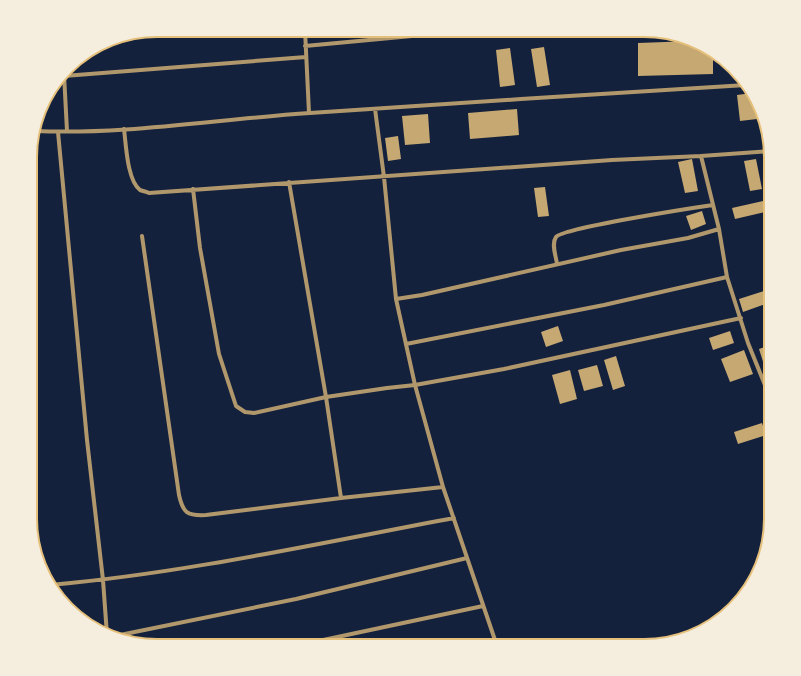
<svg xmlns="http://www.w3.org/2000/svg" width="801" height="676" font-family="'Space Grotesk',sans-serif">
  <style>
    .building { fill: #c6a872 }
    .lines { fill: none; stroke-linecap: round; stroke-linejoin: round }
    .minor { stroke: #b1986c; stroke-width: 4 }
    .rim { fill: none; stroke: #e5c07b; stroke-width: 2 }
  </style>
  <rect width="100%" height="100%" fill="#14213d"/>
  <path class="building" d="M692,41L700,43L713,52V74L638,76V43Z
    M544,47L550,85L537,87L531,49Z
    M510,48L515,85L500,87L496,50Z
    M752,93L755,97L757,119L740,121L737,95Z
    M517,109L519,135L470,139L468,113Z
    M428,114L430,143L405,145L402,116Z
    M398,136L401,159L388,161L385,138Z
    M692,159L698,191L685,193L678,162Z
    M756,159L762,189L750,191L744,161Z
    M545,187L549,216L538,217L534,188Z
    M763,201L765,212L735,219L732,208Z
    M702,211L706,224L691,230L686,216Z
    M764,291L768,303L743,312L739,299Z
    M558,326L563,341L546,347L541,332Z
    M730,331L734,343L713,350L709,338Z
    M771,345V366L765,368L759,349Z
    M744,350L753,374L730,382L721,359Z
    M616,356L625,386L613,390L604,360Z
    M597,365L603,386L584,391L578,370Z
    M570,370L577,399L560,404L552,375Z
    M762,423L766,435L738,444L734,432Z"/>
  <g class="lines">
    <path class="minor" d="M305,30L309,113
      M305,46L444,33L554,30
      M64,74L67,131
      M64,76L306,57
      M375,109L384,177L396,299L415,385L443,487L497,646
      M124,129C126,144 127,180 140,190C143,191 147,192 149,193L612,160L701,156L771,151
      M35,131C126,135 218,119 310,113C455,103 601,94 746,85
      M58,132L87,440L103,580L107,635
      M701,156L719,229L727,277L748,343L771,400
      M289,182L326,397L341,498
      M193,189L200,248L219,354L236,406L245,412L254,413L326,397L387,388L415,385L504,369L741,318
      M142,236L179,495C183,513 187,516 206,515L341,498L443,487
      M557,264C556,256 551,244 556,237C563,228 692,208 713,205
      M396,299L422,295L621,250L688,238L719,229
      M406,344L604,305L727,277
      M30,515L43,575
      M50,585C186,573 320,543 454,518
      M110,637L296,599L467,558
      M295,646L483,606"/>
  </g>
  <path d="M0 0H801V676H0ZM157 37H644A120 120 0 0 1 764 157V519A120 120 0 0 1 644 639H157A120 120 0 0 1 37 519V157A120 120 0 0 1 157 37Z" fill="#f5edde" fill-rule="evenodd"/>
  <path class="rim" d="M157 37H644A120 120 0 0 1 764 157V519A120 120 0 0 1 644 639H157A120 120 0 0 1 37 519V157A120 120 0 0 1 157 37Z"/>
</svg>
